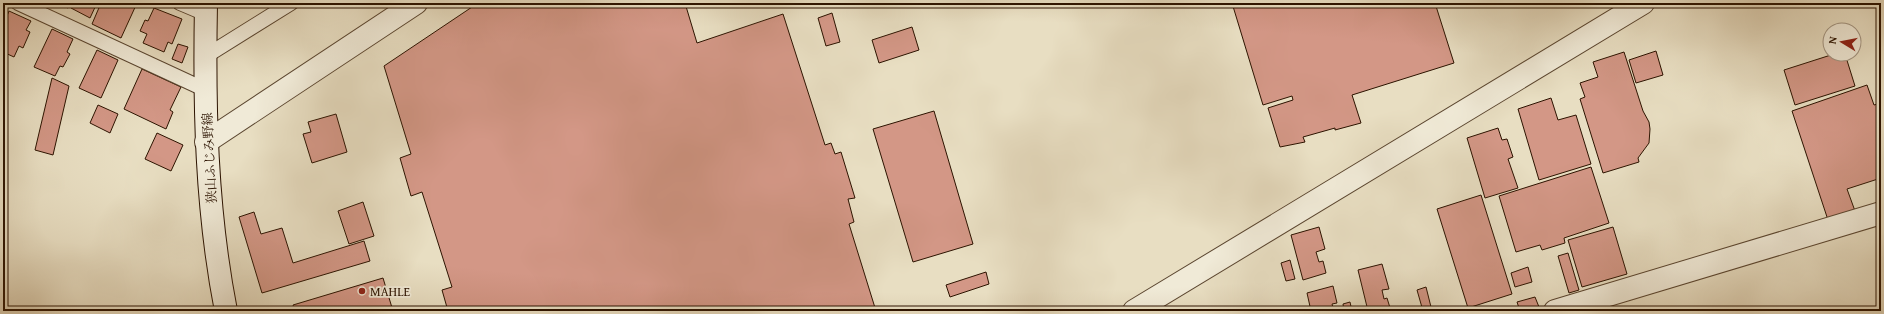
<svg xmlns="http://www.w3.org/2000/svg" width="1884" height="314" font-family="'Gentium Book Plus','Noto Serif JP',serif">
  <style>
    .building { fill: #d39786; stroke: #2c1300 }
    .lines { fill: none; stroke-linecap: round; stroke-linejoin: round }
    .service-casing { stroke: #5b4630; stroke-width: 16 }
    .minor-casing { stroke: #5b4630; stroke-width: 24 }
    .secondary-casing { stroke: #2c1300; stroke-width: 24 }
    .service { stroke: #f0ead7; stroke-width: 14 }
    .minor { stroke: #f0ead7; stroke-width: 22 }
    .secondary { stroke: #f0ead7; stroke-width: 22 }
    .poi-dot { fill: #8f2418; stroke: #f0ead7; stroke-width: 1.5 }
    .labels { text-anchor: middle; stroke-width: 3.5; stroke-linejoin: round; paint-order: stroke }
    .street-label { font-size: 13px; fill: #2c1300; stroke: #f0ead7 }
    .poi-label { font-size: 13px; fill: #2c1300; stroke: #f0ead7; text-anchor: start }
  </style>
  <rect width="100%" height="100%" fill="#e8dec2"/>
  <filter id="stains"><feTurbulence type="fractalNoise" baseFrequency=".005" numOctaves="4"/><feColorMatrix values="0 0 0 0 .2 0 0 0 0 .09 0 0 0 0 .02 0 0 0 .5 -.17"/></filter>
  <radialGradient id="worn" r=".72"><stop offset=".6" stop-color="#630" stop-opacity="0"/><stop offset="1" stop-color="#630" stop-opacity=".3"/></radialGradient>
  <path class="building" d="M58,3H70L68,8Z
    M73,3H97L90,18L71,8Z
    M101,3H137L121,38L92,24Z
    M478,3H685L697,43L783,14L825,145L831,143L835,154L841,152L855,198L848,199L854,222L849,224L876,311H448L442,290L452,287L422,192L411,196L400,158L411,154L384,66Z
    M1232,3H1435L1454,63L1352,95L1361,123L1335,130V128L1303,137L1305,142L1280,147L1268,108L1293,100L1292,96L1263,105Z
    M154,8L182,19L172,44L168,42L164,52L143,43L147,34L140,31L145,20L148,21Z
    M9,11L31,21L26,30L30,32L23,48L19,46L14,57L3,52V20L5,21Z
    M832,13L840,42L826,46L818,18Z
    M912,27L919,50L879,63L872,40Z
    M52,29L73,39L67,52L70,54L63,67L60,66L55,76L34,67Z
    M178,44L188,47L182,63L172,59Z
    M97,50L118,60L101,98L79,88Z
    M1656,51L1663,75L1636,83L1629,60Z
    M1624,52L1643,111L1649,122L1650,129L1649,143L1638,158L1639,162L1603,173L1580,99L1585,97L1580,83L1598,77L1593,62Z
    M1834,54H1845L1855,86L1795,105L1784,70Z
    M142,69L181,87L170,110L173,112L166,129L124,109Z
    M52,78L69,86L53,155L35,150Z
    M1867,85L1874,105L1881,103V178L1847,189L1855,211L1828,220L1792,111Z
    M1551,98L1558,120L1576,115L1591,164L1539,180L1518,109Z
    M98,105L118,114L110,133L90,123Z
    M934,111L973,244L913,262L873,129Z
    M336,114L347,152L312,163L303,134L311,132L308,122Z
    M1498,128L1502,140L1507,139L1513,157L1508,159L1518,188L1485,198L1467,138Z
    M157,133L183,145L171,171L145,159Z
    M1591,167L1609,223L1564,238L1565,243L1542,250L1540,245L1516,252L1499,196Z
    M1481,195L1512,294L1468,308L1437,209Z
    M363,202L374,236L349,244L338,211Z
    M254,212L261,234L282,228L293,263L364,241L370,261L262,293L239,217Z
    M1319,227L1325,249L1316,252L1319,262L1323,261L1326,273L1303,280L1291,235Z
    M1613,227L1627,274L1582,287L1568,240Z
    M1568,253L1579,290L1569,293L1558,256Z
    M1290,260L1295,279L1286,281L1281,263Z
    M1382,264L1389,289L1382,290L1384,299L1387,298L1391,311H1368L1358,270Z
    M1528,267L1532,282L1515,287L1511,273Z
    M986,272L989,284L950,297L946,285Z
    M383,278L393,311H295L293,305Z
    M1333,286L1337,303L1332,304L1334,311H1311L1307,293Z
    M1426,287L1432,311H1423L1417,290Z
    M1535,297L1539,307L1527,311H1520L1517,302Z
    M1350,302L1352,311H1344L1343,304Z"/>
  <g class="lines">
    <g class="service-casing">
      <path id="service" d="M18,3L206,90
        M180,3L206,14
        M206,56L291,3"/>
    </g>
    <g class="minor-casing">
      <path id="minor" d="M206,142L416,3
        M1134,311L1643,3
        M1555,311L1881,213"/>
    </g>
    <g class="secondary-casing">
      <path id="secondary" d="M206,3C204,107 206,209 226,311"/>
    </g>
    <use href="#service" class="service"/>
    <use href="#minor" class="minor"/>
    <use href="#secondary" class="secondary"/>
  </g>
  <circle class="poi-dot" cx="362" cy="291" r="4"/>
  <g class="labels">
    <g class="street-label">
      <text transform="translate(209 158) rotate(-93)" y="5">狭山ふじみ野線</text>
    </g>
    <g class="poi-label">
      <text x="370" y="296">MAHLE</text>
    </g>
  </g>
  <rect width="1884" height="314" fill="none" stroke="#e8dec2" stroke-width="16"/>
  <rect x="4" y="4" width="1876" height="306" fill="none" stroke="#2c1300" stroke-width="2"/>
  <rect x="8" y="8" width="1868" height="298" fill="none" stroke="#2c1300"/>
  <g transform="translate(1842 42) rotate(280)"><circle r="19" fill="#f0ead7" stroke="#a29481"/>
  <path d="M0-3L7 15L0 10L-7 15Z" fill="#8f2418"/>
  <text y="-6" font-size="11" font-weight="bold" text-anchor="middle" fill="#2c1300">N</text>
  </g>
  <rect width="100%" height="100%" filter="url(#stains)"/>
  <rect width="100%" height="100%" fill="url(#worn)"/>
</svg>
